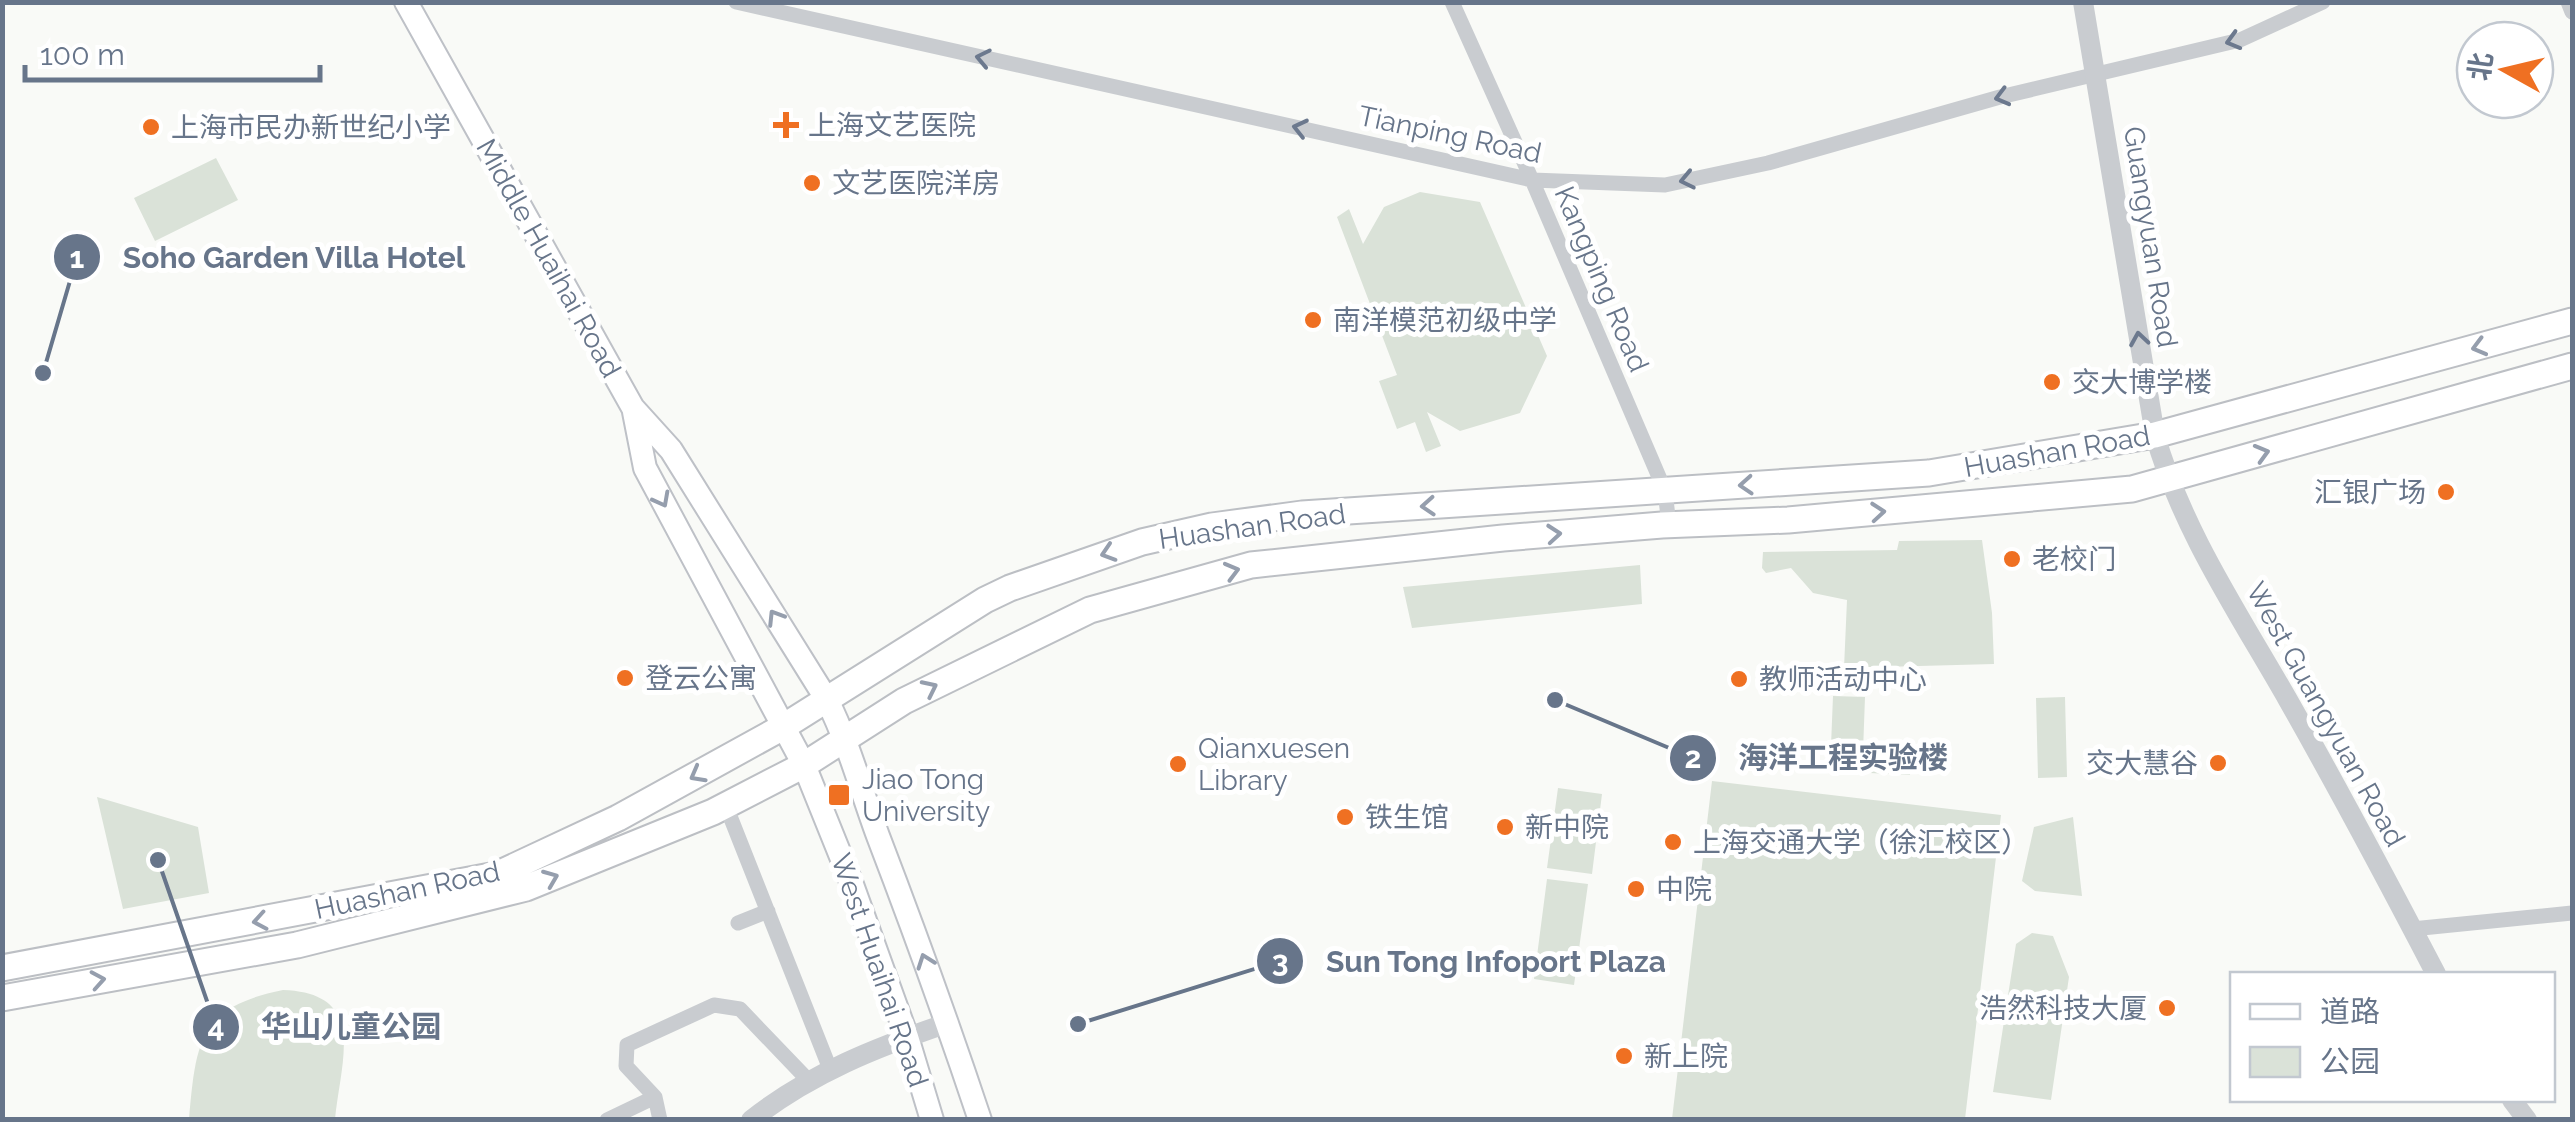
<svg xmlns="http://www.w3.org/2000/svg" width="2575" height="1122" font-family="Raleway,'Noto Sans SC',sans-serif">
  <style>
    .green { fill: #dae2d8 }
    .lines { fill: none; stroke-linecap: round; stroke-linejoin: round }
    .secondary-casing { stroke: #bec1c7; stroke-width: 26 }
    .primary-casing { stroke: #bcbfc4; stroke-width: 29 }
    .minor { stroke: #c9ccd0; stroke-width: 15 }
    .tertiary { stroke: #c9ccd0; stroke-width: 20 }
    .secondary { stroke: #fff; stroke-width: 22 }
    .primary { stroke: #fff; stroke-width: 25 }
    .oneway { stroke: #6c798e }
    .oneway2 { stroke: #959ead }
    .poi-dot { fill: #ef7022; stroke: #fff; stroke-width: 4 }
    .labels { text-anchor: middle; stroke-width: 10; stroke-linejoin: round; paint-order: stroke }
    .poi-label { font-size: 28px; fill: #67758a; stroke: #fff; text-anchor: start }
    .street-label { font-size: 28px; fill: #67758a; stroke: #fff }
    .leader { fill: none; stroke: #67758a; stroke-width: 4 }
    .callout-dot { fill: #67758a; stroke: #fff; stroke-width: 4 }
    .mark-label { font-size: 30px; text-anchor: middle; font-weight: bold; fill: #fff }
    .callout-label { font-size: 30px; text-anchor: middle; font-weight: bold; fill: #67758a; stroke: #fff; stroke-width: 10; stroke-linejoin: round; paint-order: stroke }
  </style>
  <rect width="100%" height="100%" fill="#f9faf7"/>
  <path class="green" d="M216,158L238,200L155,241L134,198Z
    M1420,192L1480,202L1547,356L1520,413L1460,431L1427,412L1441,446L1426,452L1415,422L1397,429L1379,381L1397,375L1337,217L1349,209L1363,244L1384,207Z
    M1982,540L1992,613L1994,664L1844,668L1847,600L1813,593L1791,568L1766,573L1762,568L1763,552L1897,550L1899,541Z
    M1640,565L1642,604L1412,628L1403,587Z
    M1833,696L1865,697L1863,752L1912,754L1910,775L1830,771Z
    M2065,697L2067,777L2038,778L2036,698Z
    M1712,781L2001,815L1965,1119H1672Z
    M1558,788L1602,794L1592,874L1547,868Z
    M97,797L198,827L209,893L123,909Z
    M2073,817L2082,896L2035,891L2022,881L2034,827Z
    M1547,879L1588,884L1574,985L1534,979Z
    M2032,933L2053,936L2069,977L2051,1100L1993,1092L2016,944Z
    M283,990C368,993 341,1059 335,1119H189C196,1043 198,1007 283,990Z"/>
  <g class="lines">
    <g class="secondary-casing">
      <path id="secondary" d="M406,2L633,408L671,450L827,700C849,744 861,790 878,836C914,930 948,1024 980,1120
        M634,412L645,468L804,765L850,879L907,1037L932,1120"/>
    </g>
    <g class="primary-casing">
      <path id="primary" d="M2,968L496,875L618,818L783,727L985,600L1010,588L1142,542L1212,526L1302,514L1929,473L2155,435L2572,321
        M2,998L297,945L526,888L713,812L804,765L904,701L1090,610L1251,565L1503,538L1662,525L1788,520L2132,489L2572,366"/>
    </g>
    <path class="minor" d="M736,2L1532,180L1665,185L1768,163L2000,97L2240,40L2323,2
      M1452,2L1532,180L1665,491L1669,525
      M2568,2L2572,12
      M726,806L830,1069
      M738,923L768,911
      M2412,929L2572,913
      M607,1120L655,1097
      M660,1120L655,1097L626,1066L627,1045L714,1005L740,1009L808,1080"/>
    <path class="tertiary" d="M2083,2L2155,435C2182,530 2239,614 2288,700C2339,790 2388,882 2436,974
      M2512,1100L2527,1120
      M751,1120C811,1073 877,1047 948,1023"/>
    <use href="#secondary" class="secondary"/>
    <use href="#primary" class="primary"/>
  </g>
  <defs><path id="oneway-chevron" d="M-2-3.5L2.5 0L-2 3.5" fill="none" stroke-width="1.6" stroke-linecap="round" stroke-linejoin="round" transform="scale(2.5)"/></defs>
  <g class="oneway">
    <use href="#oneway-chevron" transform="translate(2233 41) rotate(164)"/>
    <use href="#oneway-chevron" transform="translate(983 58) rotate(-168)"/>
    <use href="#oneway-chevron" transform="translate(2002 97) rotate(165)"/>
    <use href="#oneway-chevron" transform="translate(1300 128) rotate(-167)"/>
    <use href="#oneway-chevron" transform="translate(1687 180) rotate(168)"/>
    <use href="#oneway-chevron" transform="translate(2139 339) rotate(-99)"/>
  </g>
  <g class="oneway2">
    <use href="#oneway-chevron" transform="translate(2479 347) rotate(165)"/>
    <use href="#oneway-chevron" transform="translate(2262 453) rotate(-16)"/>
    <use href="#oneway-chevron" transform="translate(1746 485) rotate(176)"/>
    <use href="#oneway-chevron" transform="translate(662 500) rotate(62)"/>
    <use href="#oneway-chevron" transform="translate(1428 506) rotate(176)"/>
    <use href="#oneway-chevron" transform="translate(1878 512) rotate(-5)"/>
    <use href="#oneway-chevron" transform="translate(1554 534) rotate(-5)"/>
    <use href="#oneway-chevron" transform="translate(1108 553) rotate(162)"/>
    <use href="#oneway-chevron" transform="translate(1232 571) rotate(-15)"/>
    <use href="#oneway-chevron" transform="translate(775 617) rotate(-122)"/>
    <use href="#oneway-chevron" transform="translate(930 688) rotate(-26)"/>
    <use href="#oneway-chevron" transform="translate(697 775) rotate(151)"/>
    <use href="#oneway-chevron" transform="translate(551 878) rotate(-22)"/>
    <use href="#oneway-chevron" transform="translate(260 921) rotate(170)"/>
    <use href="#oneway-chevron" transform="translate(925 961) rotate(-110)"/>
    <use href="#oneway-chevron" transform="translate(98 980) rotate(-10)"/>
  </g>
  <g class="poi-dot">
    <path d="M781 110h10v10h10v10h-10v10h-10v-10h-10v-10h10z"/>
    <circle cx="151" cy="127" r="10"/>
    <circle cx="812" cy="183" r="10"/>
    <circle cx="1313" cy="320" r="10"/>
    <circle cx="2052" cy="382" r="10"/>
    <circle cx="2446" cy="492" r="10"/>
    <circle cx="2012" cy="559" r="10"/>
    <circle cx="625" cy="678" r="10"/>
    <circle cx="1739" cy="679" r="10"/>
    <circle cx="2218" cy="763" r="10"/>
    <circle cx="1178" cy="764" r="10"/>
    <rect x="827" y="783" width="24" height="24" rx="5"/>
    <circle cx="1345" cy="817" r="10"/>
    <circle cx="1505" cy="827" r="10"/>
    <circle cx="1673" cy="842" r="10"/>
    <circle cx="1636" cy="889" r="10"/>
    <circle cx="2167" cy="1008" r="10"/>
    <circle cx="1624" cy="1056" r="10"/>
  </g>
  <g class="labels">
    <g class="poi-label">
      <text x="808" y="135">上海文艺医院</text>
      <text x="171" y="137">上海市民办新世纪小学</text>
      <text x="832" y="193">文艺医院洋房</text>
      <text x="1333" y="330">南洋模范初级中学</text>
      <text x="2072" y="392">交大博学楼</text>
      <text x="2426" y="502" text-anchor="end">汇银广场</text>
      <text x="2032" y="569">老校门</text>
      <text x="645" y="688">登云公寓</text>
      <text x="1759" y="689">教师活动中心</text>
      <text x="1198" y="758">Qianxuesen<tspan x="1198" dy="32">Library</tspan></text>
      <text x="2198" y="773" text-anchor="end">交大慧谷</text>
      <text x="862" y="789">Jiao Tong<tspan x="862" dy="32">University</tspan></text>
      <text x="1365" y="827">铁生馆</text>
      <text x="1525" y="837">新中院</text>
      <text x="1693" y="852">上海交通大学（徐汇校区）</text>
      <text x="1656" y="899">中院</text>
      <text x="2147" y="1018" text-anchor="end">浩然科技大厦</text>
      <text x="1644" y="1066">新上院</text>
    </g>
    <g class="street-label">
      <text transform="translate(1450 134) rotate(12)" y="10">Tianping Road</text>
      <text transform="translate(2151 237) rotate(81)" y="10">Guangyuan Road</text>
      <text transform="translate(549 258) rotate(61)" y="10">Middle Huaihai Road</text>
      <text transform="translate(1602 279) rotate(67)" y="10">Kangping Road</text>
      <text transform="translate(2057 451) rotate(-10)" y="10">Huashan Road</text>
      <text transform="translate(1252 526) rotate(-8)" y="10">Huashan Road</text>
      <text transform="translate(2326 714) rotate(61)" y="10">West Guangyuan Road</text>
      <text transform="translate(407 890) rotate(-12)" y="10">Huashan Road</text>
      <text transform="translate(880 970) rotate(71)" y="10">West Huaihai Road</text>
    </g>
  </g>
  <path class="leader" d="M43 373L77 257M1555 700L1693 758M1078 1024L1280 961M158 860L216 1027"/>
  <g class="callout-dot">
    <circle cx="43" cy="373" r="10"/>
    <circle cx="1555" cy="700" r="10"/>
    <circle cx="1078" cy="1024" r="10"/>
    <circle cx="158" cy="860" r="10"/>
    <circle cx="77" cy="257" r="25"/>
    <circle cx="1693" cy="758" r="25"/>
    <circle cx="1280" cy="961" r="25"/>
    <circle cx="216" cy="1027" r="25"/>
  </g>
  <g class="mark-label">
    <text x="77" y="268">1</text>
    <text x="1693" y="768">2</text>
    <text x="1280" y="972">3</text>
    <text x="216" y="1037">4</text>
  </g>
  <g class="callout-label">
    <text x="294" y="268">Soho Garden Villa Hotel</text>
    <text x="1843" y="768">海洋工程实验楼</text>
    <text x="1496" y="972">Sun Tong Infoport Plaza</text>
    <text x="351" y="1037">华山儿童公园</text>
  </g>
  <rect width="2575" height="1122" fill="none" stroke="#67758a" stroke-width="10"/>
  <rect x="2230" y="972" width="325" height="130" fill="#ffffff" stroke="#c2c8d0" stroke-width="2.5"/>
  <rect x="2250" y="1004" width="50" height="15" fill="#ffffff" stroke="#c2c8d0" stroke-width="2.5"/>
  <text x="2320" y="1022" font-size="30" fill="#67758a">道路</text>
  <rect x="2250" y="1047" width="50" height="30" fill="#dae2d8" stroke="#c2c8d0" stroke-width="2.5"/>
  <text x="2320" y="1072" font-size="30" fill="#67758a">公园</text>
  <g transform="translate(2505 70) rotate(278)"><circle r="48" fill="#ffffff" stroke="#c2c8d0" stroke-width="2.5"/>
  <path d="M0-8L18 38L0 25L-18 38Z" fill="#ef7022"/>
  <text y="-15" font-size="28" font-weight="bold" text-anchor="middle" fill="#67758a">北</text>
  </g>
  <path d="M25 65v15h295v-15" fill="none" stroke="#67758a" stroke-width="5"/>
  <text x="40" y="65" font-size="30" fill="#67758a" stroke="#ffffff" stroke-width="8" paint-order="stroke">100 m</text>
</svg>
